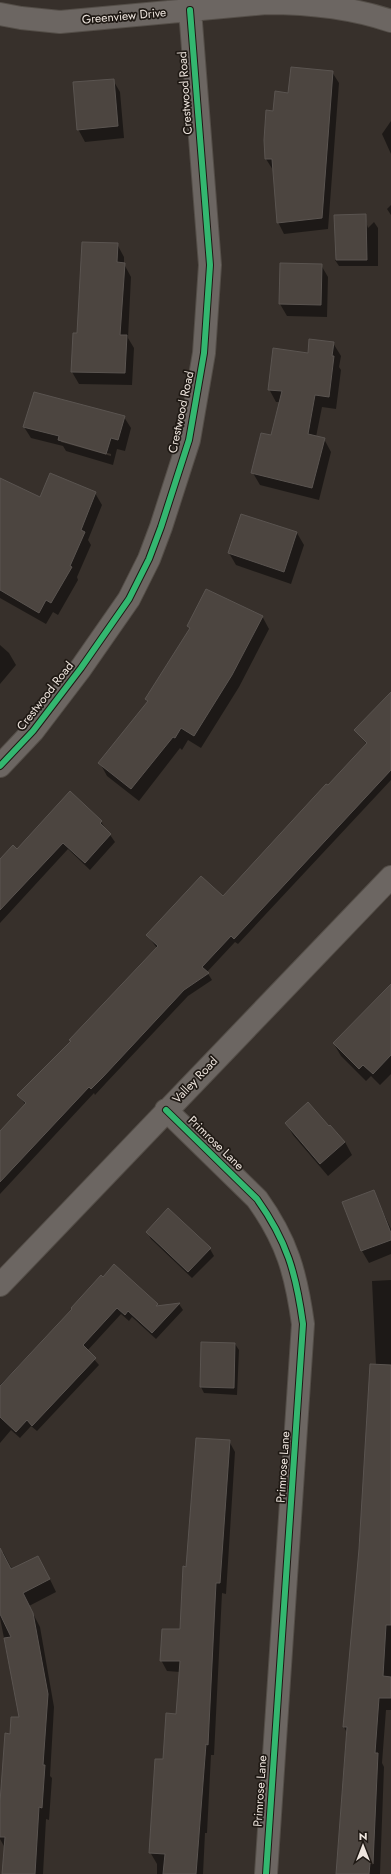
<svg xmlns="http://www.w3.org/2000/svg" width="391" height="1874" font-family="Jost,sans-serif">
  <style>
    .shadow { fill: #0007; fill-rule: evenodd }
    .building { fill: #4c4540; stroke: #5a5450 }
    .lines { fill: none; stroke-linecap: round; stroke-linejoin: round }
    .minor-casing { stroke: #544e48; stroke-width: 24 }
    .minor { stroke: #6c6662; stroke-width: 22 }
    .cycleway-casing { stroke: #1f1914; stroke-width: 8 }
    .cycleway { stroke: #33b770; stroke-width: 6 }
    .labels { text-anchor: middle; stroke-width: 3.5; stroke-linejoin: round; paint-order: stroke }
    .street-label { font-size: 12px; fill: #eee5de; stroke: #1f1914 }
  </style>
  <rect width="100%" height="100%" fill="#37302b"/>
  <path class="shadow" d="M332,72L339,83L328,229L284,234L278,222L273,170L266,159L274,112L289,94Z
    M113,80L120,92L124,138L85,142L78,129Z
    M391,121V154L382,134Z
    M391,205V215L387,209Z
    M364,215L368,228L374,222L378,228V266H339L335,260Z
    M117,244L124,257V264L131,277L128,338L134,348L132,385L79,384L72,372L78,334Z
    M321,265L328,277L327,317L287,316L280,304Z
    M333,343L341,356L339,367L341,370L336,409L322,407L316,437L324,439L331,452L319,500L260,485L253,473L272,436L280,402H276L269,389L309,354Z
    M124,417L131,428L125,451L117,449L113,465L66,451L63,446L31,438L24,427ZM61,440L111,454V456L61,442Z
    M0,479L40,498L95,493L102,505L88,540L91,545L77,577L78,580L58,615L53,612L46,624L0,598Z
    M297,533L304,545L291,584L236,565L229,553Z
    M262,616L269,629L239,687L201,748L188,740L182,750L180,748L139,801L107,776L100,763L148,702L146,699L190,629L188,626Z
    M0,645L9,653L16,665L0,684Z
    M391,709V780L238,944L235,942L207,972L212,980L188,996L106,1083L95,1095L94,1093L0,1194V1133L26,1105L18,1095L71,1042L157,948L147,935L223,897L367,744L355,731Z
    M101,822L115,842L90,870L68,849L0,923V861L17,851Z
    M391,986V1074L380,1085L371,1076L366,1081L341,1056L334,1044Z
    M286,1123L345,1142L352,1155L328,1176L293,1135Z
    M373,1191L391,1229V1254L369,1263L362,1251L343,1203Z
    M168,1210L210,1249L214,1256L192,1278L151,1239L147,1232Z
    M391,1280V1710H386L382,1763L384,1767L380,1874H336L347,1733L344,1727L376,1365L372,1281Z
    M179,1304L183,1310L156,1339L132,1317L129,1321L121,1314L87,1351L99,1365L37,1431L31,1426L20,1438L11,1430L0,1443V1385L73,1310L157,1305L158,1307Z
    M235,1344L239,1350L237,1395L204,1393L201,1387Z
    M229,1441L235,1452L226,1594L222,1593L214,1755H211L207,1833H205L203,1874H157V1864L150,1852L164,1760L177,1715L180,1672L167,1671L161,1660L181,1630L187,1568Z
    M3,1552L12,1569H45L56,1592L29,1606L40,1627L54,1707L50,1776L52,1778L49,1820L46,1819L43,1874H3L5,1848L0,1839V1813L11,1735L20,1718L0,1618V1554Z"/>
  <path class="building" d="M291,67L333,71L322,218L277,223L272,159H265L264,140L266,110L273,111L275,91L288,93Z
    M114,79L118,126L77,130L73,82Z
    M366,214L367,260H336L334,215Z
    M82,242L118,243L117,262L125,263L120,335H127L125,373L71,372L73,333H77Z
    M280,263L322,264L321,305L279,304Z
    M309,339L334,342L332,356H334L329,397L315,395L308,434L325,438L312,488L251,473L261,433L271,435L282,391L268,390L273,348L308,353Z
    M34,392L125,416L118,440L111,438L106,454L58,440L59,436L23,427Z
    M50,473L96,492L81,530L85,532L70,566L72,567L51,603L46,600L39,613L0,590V478L40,497Z
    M241,514L297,532L284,572L228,553Z
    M206,589L263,616L232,675L194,736L181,728L175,738L173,737L131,789L98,763L148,701L145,699L190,628L187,626Z
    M391,692V770L234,939L231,936L202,967L209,973L184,990L103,1077L91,1089L89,1087L0,1182V1131L26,1103L17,1095L71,1041L69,1040L158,946L146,935L147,934L201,876L223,896L326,784L328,785L367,743L354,730Z
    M70,791L102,821L100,823L111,834L85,863L63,843L0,910V859L13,845L17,849Z
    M391,984V1055L373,1074L363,1065L359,1069L333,1043Z
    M308,1102L329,1126L330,1125L345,1142L320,1164L285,1123Z
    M374,1190L391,1233V1240L361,1251L342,1202Z
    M168,1208L211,1248L188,1272L146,1232Z
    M114,1264L158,1304L156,1306L180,1303L152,1333L128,1311L125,1315L117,1308L83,1345L96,1358L32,1426L27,1420L16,1432L0,1417V1386L72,1309L71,1308L101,1275L103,1277Z
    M201,1342L235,1343L234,1388L200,1387Z
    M370,1364L391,1365V1625H386L383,1676L391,1677V1698H379L375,1753H378L373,1864L370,1863L369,1874H336L347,1727H343L359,1549Z
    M196,1438L230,1440L220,1583H216L208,1745L206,1744L196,1874H163L165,1854L149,1853L155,1759H163L166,1713L176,1714L180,1661H160L162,1629H180L183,1566L186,1567Z
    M0,1548L11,1569L38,1556L50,1579L23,1593L33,1613L48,1694L43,1765H45L42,1808L39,1807L35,1874H2L5,1837H0V1802L5,1733L10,1734L11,1717H19L4,1638L11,1637L0,1614Z"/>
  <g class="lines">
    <g class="minor-casing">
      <path id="minor" d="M0,14L21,18L60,22L266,3C309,3 350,7 391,21
        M0,766L33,731L81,668L129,599L149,559L161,527L189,440L204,353L210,265L190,10
        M166,1110L257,1199C287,1241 296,1273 303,1324L266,1874
        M0,1285L391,877"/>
    </g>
    <use href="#minor" class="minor"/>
    <g class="cycleway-casing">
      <path id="cycleway" d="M0,766L33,731L81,668L129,599L149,559L161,527L189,440L204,353L210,265L190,10
        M166,1110L257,1199C287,1241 296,1273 303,1324L266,1874"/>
    </g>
    <use href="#cycleway" class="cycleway"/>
  </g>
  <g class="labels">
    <g class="street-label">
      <text transform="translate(124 16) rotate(-5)" y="4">Greenview Drive</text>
      <text transform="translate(185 93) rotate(-94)" y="4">Crestwood Road</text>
      <text transform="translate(181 412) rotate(-78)" y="4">Crestwood Road</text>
      <text transform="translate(45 696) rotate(-52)" y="4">Crestwood Road</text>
      <text transform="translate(195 1080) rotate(-46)" y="4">Valley Road</text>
      <text transform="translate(216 1143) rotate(44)" y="4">Primrose Lane</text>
      <text transform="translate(283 1467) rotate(-86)" y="4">Primrose Lane</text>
      <text transform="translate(260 1791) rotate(-86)" y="4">Primrose Lane</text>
    </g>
  </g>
  <g transform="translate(363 1846)" stroke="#1f1914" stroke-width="3" paint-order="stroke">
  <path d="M0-3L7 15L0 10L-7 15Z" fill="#eee5de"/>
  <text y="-6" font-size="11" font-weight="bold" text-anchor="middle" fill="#eee5de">N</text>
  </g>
</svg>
